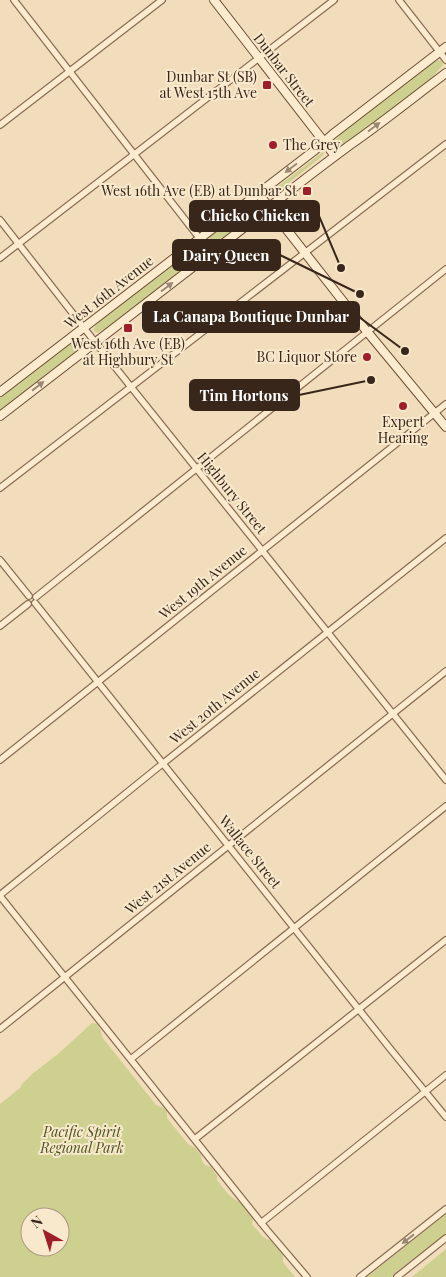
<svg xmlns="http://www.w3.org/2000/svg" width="446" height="1277" font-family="'Playfair Display',serif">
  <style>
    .green { fill: #ced08f; fill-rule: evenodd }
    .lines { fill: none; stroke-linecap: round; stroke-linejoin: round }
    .minor-casing { stroke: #8a6c54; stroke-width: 8 }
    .secondary-casing { stroke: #6c4d37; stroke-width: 10 }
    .minor { stroke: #fcebcf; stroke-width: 5.5 }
    .secondary { stroke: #fcebcf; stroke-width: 8 }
    .oneway { fill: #9a8874 }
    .poi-dot { fill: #9e1f2a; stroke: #f8e8cc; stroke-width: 2 }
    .labels { text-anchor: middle; stroke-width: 4; stroke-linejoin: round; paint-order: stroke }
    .street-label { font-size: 14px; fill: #38261a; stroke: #f8e8cc }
    .poi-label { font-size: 14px; fill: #38261a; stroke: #f8e8cc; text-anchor: end }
    .park-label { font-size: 14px; font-style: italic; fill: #4d561f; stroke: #f8e8cc }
    .leader { fill: none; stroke: #38261a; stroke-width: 2 }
    .callout-dot { fill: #38261a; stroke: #f8e8cc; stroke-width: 2 }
    .callout { fill: #38261a; stroke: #38261a; stroke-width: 2 }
    .callout-label { font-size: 15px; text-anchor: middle; font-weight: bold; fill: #fff }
  </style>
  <rect width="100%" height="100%" fill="#f1ddbb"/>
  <path class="green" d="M439,60L442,61L443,65L430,80L354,139C349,142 342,147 336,144V140L342,131L428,65Z
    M324,151L323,155L320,158L271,197H269L271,193L273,190Z
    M253,204C259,204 260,209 257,213L221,241L213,244L209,242V239C216,227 239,209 253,204Z
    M196,248L200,250V254L192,263L107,328L97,333L94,331V329L98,320L190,250Z
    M81,338H83L85,340L81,349L0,412V396L69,342Z
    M92,1023L97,1024L101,1031L102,1037L156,1105L164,1108L167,1112V1118L188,1144L195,1148L201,1155L202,1161L205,1165L211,1167L217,1176V1180C225,1190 231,1200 243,1203L253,1219L252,1224L263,1237L274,1242L283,1255V1262L295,1277H0V1104L20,1088L22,1084L32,1074L58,1054ZM30,1217H60V1247H30Z
    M446,1214V1233L391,1277H367Z
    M446,1249V1277H412Z"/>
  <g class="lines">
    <g class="minor-casing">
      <path id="minor" d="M14,0L211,253
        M399,0L446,60
        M0,125L162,0
        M0,220L95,342L446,780
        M0,258L334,0
        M0,488L446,144
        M0,560L29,596
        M36,597L446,269
        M35,603L392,1051L446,1117
        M0,626L28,604
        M0,760L446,404
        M0,895L156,769L446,538
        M0,896L267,1230L307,1277
        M0,1029L446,671
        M131,1059L446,806
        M195,1139L446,940
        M261,1223L446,1075
        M360,1277L446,1209
        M397,1277L446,1238"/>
    </g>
    <g class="secondary-casing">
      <path id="secondary" d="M214,0L335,156
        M258,193L360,323L446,427
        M0,392L315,150L333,134L446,47
        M0,416L259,216C288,191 319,168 350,145C383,122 414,97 446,73"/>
    </g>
    <use href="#minor" class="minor"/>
    <use href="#secondary" class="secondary"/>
  </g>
  <defs><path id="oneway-solid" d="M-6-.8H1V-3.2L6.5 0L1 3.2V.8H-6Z" transform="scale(1.25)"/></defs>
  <g class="oneway">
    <use href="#oneway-solid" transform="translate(374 127) rotate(-37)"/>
    <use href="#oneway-solid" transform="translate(291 168) rotate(143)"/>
    <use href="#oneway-solid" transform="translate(167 287) rotate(-37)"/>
    <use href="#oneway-solid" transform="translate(38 386) rotate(-38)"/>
    <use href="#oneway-solid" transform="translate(408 1239) rotate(142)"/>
  </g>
  <g class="poi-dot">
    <rect x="262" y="80" width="10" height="10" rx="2.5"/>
    <circle cx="273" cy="145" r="5"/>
    <rect x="302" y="186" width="10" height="10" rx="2.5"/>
    <rect x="123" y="323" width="10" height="10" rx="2.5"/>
    <circle cx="367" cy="357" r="5"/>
    <circle cx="403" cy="406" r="5"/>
  </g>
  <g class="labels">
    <g class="street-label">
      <text transform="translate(284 70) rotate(52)" y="5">Dunbar Street</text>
      <text transform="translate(109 292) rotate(-38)" y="5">West 16th Avenue</text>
      <text transform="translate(232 493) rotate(51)" y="5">Highbury Street</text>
      <text transform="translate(203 582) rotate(-39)" y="5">West 19th Avenue</text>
      <text transform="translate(215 706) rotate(-39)" y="5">West 20th Avenue</text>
      <text transform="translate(250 852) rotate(51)" y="5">Wallace Street</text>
      <text transform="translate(168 878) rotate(-39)" y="5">West 21st Avenue</text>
    </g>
    <g class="poi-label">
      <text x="257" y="82">Dunbar St (SB)<tspan x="257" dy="16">at West 15th Ave</tspan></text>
      <text x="283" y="150" text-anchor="start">The Grey</text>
      <text x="297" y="196">West 16th Ave (EB) at Dunbar St</text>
      <text x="128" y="349" text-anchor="middle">West 16th Ave (EB)<tspan x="128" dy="16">at Highbury St</tspan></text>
      <text x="357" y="362">BC Liquor Store</text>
      <text x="403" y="427" text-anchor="middle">Expert<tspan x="403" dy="16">Hearing</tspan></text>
    </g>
    <g class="park-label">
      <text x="82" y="1137">Pacific Spirit<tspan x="82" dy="16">Regional Park</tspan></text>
    </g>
  </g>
  <path class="leader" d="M341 268L319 216M360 294L280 255M405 351L359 317M371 380L299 395"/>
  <g class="callout-dot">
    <circle cx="341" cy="268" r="5"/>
    <circle cx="360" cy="294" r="5"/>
    <circle cx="405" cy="351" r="5"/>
    <circle cx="371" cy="380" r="5"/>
  </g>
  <g class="callout">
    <rect x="190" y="201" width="129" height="30" rx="5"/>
    <rect x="173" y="240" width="107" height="30" rx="5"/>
    <rect x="143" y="302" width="216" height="30" rx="5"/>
    <rect x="190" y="380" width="109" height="30" rx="5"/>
  </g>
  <g class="callout-label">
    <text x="255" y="221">Chicko Chicken</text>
    <text x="226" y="261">Dairy Queen</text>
    <text x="251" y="322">La Canapa Boutique Dunbar</text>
    <text x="244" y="401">Tim Hortons</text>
  </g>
  <g transform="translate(45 1232) rotate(321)"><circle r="24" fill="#f8e8cc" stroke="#ab9a85"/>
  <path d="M0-4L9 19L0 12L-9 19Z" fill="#9e1f2a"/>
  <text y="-8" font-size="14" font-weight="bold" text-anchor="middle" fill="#38261a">N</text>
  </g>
</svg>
